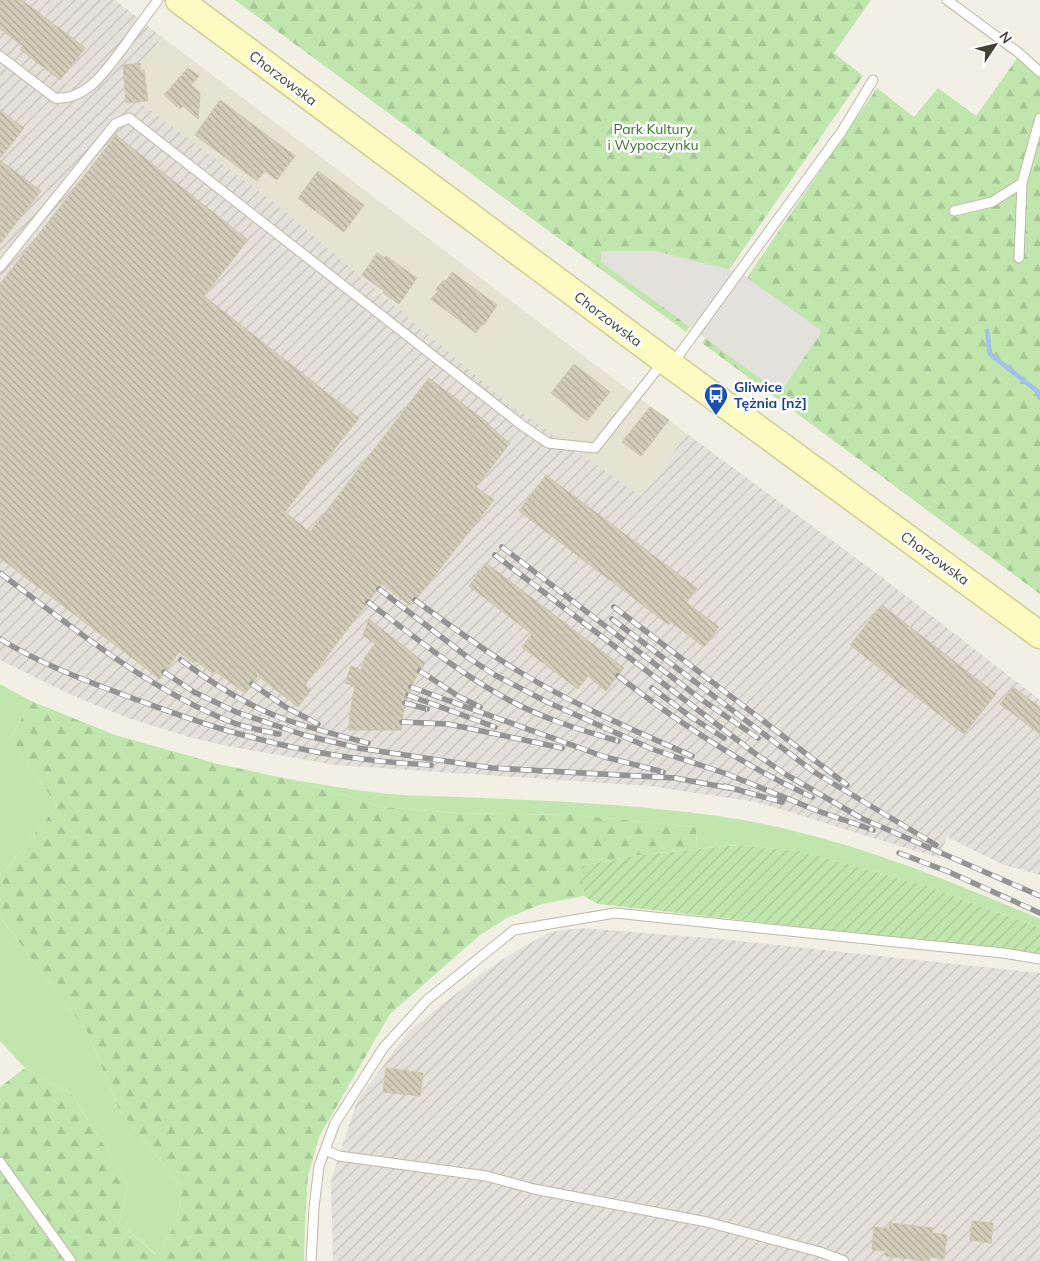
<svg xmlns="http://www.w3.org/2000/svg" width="1040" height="1261" viewBox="0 0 1040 1261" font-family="Mulish,sans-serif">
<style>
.residential{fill:#e5e3d2}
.industrial{fill:url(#industrial-furrows)}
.grass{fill:#c1e6ad}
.forest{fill:url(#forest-firs)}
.garden{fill:url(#garden-furrows)}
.parking{fill:#e2e1dc}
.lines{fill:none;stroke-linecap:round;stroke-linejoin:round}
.stream{stroke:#a0c0ee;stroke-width:4.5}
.building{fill:url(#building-back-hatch);stroke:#cdc7ad}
.service-casing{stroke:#bdb9a7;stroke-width:11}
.secondary-casing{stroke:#d1cc94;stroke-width:29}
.service{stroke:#fff;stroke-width:9}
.secondary{stroke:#fdfac2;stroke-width:26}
.rail-casing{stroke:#949494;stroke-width:5.5}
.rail{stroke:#fff;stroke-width:4;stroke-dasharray:11;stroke-linecap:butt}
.labels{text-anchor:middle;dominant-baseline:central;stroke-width:5;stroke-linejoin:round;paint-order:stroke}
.street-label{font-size:14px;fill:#434034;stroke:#fff}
.park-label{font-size:14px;fill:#377329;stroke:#fff}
.transit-label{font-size:14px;font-weight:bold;fill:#164399;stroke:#fff;text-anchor:start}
</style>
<defs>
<pattern id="industrial-furrows" width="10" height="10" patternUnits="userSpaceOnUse" patternTransform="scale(1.25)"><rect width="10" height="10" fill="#e3e1d9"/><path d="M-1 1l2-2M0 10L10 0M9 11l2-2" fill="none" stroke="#c4c2bb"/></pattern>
<pattern id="forest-firs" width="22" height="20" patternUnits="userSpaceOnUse" patternTransform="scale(1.25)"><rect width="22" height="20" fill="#c1e6ad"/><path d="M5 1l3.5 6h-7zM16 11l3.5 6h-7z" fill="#a7c695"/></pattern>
<pattern id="garden-furrows" width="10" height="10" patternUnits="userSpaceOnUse" patternTransform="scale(1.25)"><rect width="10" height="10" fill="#c1e6ad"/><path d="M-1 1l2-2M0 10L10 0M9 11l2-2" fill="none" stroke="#a7c695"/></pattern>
<pattern id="building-back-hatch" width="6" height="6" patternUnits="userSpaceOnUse" patternTransform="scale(1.25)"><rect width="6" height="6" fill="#d3ceba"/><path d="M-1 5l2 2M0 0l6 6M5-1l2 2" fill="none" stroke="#ada998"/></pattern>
</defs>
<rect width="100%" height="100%" fill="#f2f0e4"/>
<path class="residential" d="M162,37L687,434L641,496L509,404L280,207L123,90Z"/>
<path class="industrial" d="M0,0H115L162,37L123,90L280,207L509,404L641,496L687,434L879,575L1040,700V875L1004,865L947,837L939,858L756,802L649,786L336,765L227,746L189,737L128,718L69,694L0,660Z
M582,928L720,939L1040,973V1261H333L331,1181L357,1101L409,1031L481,974L511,954L550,932Z"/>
<path class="grass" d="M0,684L31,701L11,738L57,806L0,877Z
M293,780C322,784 351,790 380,793C415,797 450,796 484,798C560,801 636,805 711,815C828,831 932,873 1040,919V928L926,886L800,851L737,845L697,849L696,827L574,815L455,813L382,807Z
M0,917L88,1033L119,1109L181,1186L178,1219L164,1244L156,1254L119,1223L128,1183L72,1095L25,1068L0,1041Z"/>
<path class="forest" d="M235,0H871L834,53L863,76L686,332Z
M1018,57L1040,74V594L702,343L877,88L914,117L938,88L976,116Z
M31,701L115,735L218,764L293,780L382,807L455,813L574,815L696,827L697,849L633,856L581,866L584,896L542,904L507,918L480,935L390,1014L319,1137L308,1176L305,1223L304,1261H0V1087L25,1068L72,1095L128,1183L119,1223L155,1254L164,1244L178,1219L181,1186L119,1109L88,1033L0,917V877L57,806L11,738Z"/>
<path class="garden" d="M737,845L800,851L926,886L1040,928V954L598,904L584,896L581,866L633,856Z"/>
<path class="parking" d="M601,251H656L739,272L822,331L780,393L601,262Z"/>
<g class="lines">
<path class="stream" d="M987,331L990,354L1037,391L1040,398"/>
</g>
<path class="building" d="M0,0H22L85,48L60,80L20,49L23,46L0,29Z
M140,63V71L144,70L148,101L126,103L123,65Z
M188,68L199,76L191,85L200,93L198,119L183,106L180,109L164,95Z
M220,100L295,156L277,180L265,171L257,181L195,135Z
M0,110L24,128L0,158Z
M116,135L248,240L204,296L359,418L285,512L310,532L429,378L488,423L487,424L510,443L476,487L494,500L411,606L382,584L305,685L311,690L298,707L258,676L245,693L215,671L213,674L196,661L194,663L179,652L160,679L0,558V284Z
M0,160L41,191L0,244Z
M318,171L364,205L344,232L298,198Z
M377,253L385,258L386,256L417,278L399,304L383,293L384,291L362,275Z
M452,272L497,305L484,325L482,324L476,333L431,299L438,291L436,289L444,280L446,281Z
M574,364L610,392L587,421L551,393Z
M650,407L669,420L641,456L622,442Z
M546,475L697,588L686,602L719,627L704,647L671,622L669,625L519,511Z
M486,563L624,668L606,691L588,676L578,689L522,647L532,634L469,586Z
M882,605L996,694L964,734L850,645Z
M369,619L425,663L414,681L408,695L404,709L401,730H349L350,712L355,686L345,683L351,666L361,670L365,657L375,644L363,635Z
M1013,687L1040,707V734L1000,704Z
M386,1068L423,1073L420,1096L383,1092Z
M972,1221L993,1223L991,1243L970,1240Z
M889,1223L933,1228L932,1233L947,1235L944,1259L930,1257L929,1261H927L885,1256L886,1251L872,1250L874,1227L889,1229Z"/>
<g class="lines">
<g class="service-casing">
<path id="service" d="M947,0L1019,53L1040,72
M0,56L55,98C88,101 108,67 126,44C136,29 147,15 158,0
M954,211L992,202L1022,183
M1019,258L1022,183L1040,118
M0,267L115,124L129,118L523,426L548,443L595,448L663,362
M673,363L842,131L873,80
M325,1150L339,1156L486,1176L534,1189L707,1222L820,1252L844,1261
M0,1162L71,1261
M311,1261L314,1208L319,1166L335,1123L384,1047L427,1000L514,930L615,913L1003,953L1040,959"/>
</g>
<g class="secondary-casing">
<path id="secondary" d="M179,0L664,360L1040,635"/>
</g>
<use href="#service" class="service"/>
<use href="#secondary" class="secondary"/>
<g class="rail-casing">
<path id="rail" d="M502,547L702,700L758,738
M495,555L753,752L785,774L861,818L1040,896
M0,573C70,626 152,692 234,723C249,728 264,731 279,734
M379,589L470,659L495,675L547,702L652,749L727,774L818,811L873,830
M415,600C449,625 483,650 518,671C574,705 633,730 692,756
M368,602C413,636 458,672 507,699C542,718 580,730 618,741
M614,607L847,785
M612,619L814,772L936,845
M0,639C41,664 86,681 132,698C171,712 210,727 251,737C309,753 370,762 431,765
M181,660C213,684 248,707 287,720C313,729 341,736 368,743
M420,671L458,696L480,707
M164,672L194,692L236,712L304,735L358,748L492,768L675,778L729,788
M618,676C679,723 742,765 812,797
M252,684L287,708L318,724
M411,687L605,757L663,772
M652,688L691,717L724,738
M408,695L495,727
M405,703L427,709
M402,722L448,724L562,748
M724,786L782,802
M899,853L949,872L1040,913"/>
</g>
<use href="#rail" class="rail"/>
</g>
<defs>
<g id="bus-pin" transform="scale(1.25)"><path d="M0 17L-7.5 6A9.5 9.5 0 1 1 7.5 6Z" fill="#1a4fb4" stroke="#fff"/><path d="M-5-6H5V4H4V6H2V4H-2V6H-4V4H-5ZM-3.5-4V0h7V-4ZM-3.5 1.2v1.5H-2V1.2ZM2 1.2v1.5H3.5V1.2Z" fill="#fff"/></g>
</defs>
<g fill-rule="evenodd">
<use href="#bus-pin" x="716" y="395"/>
</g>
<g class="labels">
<g class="street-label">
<text transform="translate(283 78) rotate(37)">Chorzowska</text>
<text transform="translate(608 319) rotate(37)">Chorzowska</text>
<text transform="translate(935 558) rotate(36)">Chorzowska</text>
</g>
<g class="park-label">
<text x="653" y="129">Park Kultury<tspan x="653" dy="16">i Wypoczynku</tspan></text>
</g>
<g class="transit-label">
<text x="734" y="387">Gliwice<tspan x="734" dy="16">Tężnia [nż]</tspan></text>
</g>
</g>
<g transform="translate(995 45) rotate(55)" stroke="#ffffff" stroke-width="4" paint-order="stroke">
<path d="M0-4L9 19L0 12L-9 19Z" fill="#434034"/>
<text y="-8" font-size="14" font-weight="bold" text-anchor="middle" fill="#434034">N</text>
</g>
</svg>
